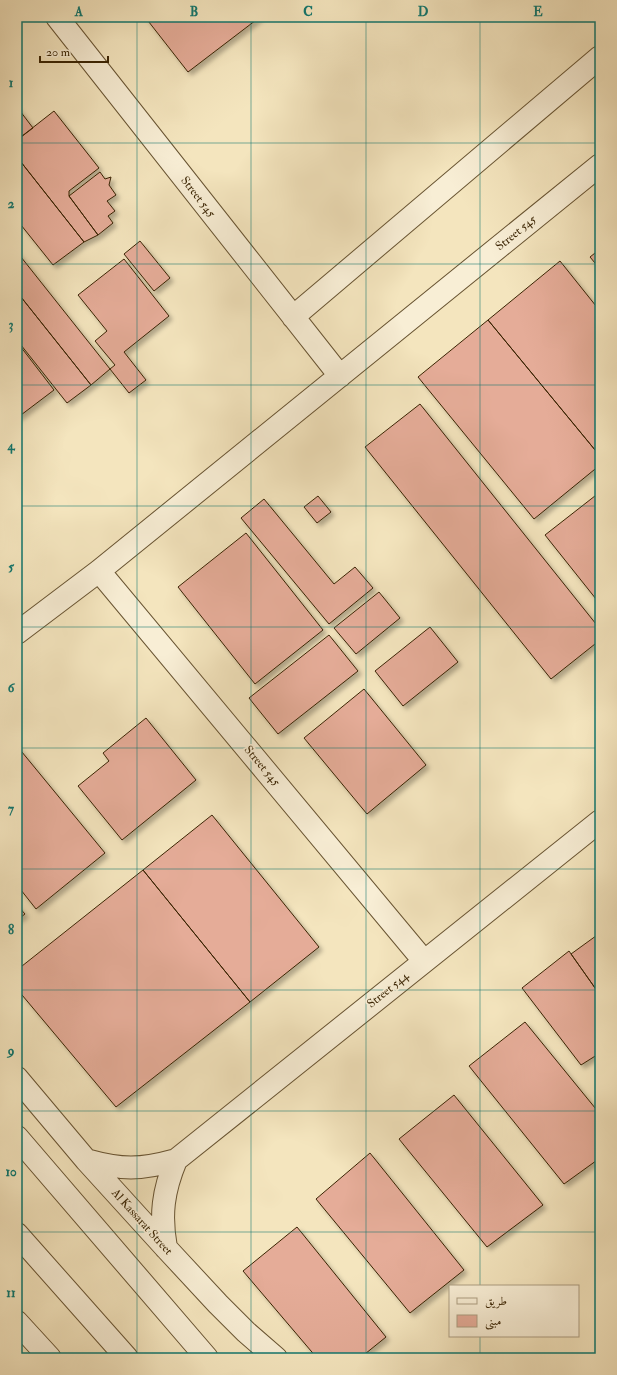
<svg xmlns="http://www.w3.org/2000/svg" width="617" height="1375" viewBox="0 0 617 1375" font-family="'IM FELL Double Pica',Amiri,serif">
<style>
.building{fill:#e5ac98;stroke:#3a2403;filter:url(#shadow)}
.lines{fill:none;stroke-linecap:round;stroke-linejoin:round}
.minor-casing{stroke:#685432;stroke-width:24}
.minor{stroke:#f8eed5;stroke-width:22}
.grid{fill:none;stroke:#0f766e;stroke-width:1;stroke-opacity:0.55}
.labels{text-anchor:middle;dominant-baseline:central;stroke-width:3.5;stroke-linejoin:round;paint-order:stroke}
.street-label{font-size:12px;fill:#3a2403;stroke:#f8eed5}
.neatline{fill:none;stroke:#0f766e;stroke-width:1.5}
.grid-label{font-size:13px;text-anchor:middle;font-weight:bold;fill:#0f766e}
</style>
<defs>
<filter id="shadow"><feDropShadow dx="3.5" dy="3.5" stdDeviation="2" flood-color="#0004"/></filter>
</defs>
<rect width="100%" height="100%" fill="#f4e5be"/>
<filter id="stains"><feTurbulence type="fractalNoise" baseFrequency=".005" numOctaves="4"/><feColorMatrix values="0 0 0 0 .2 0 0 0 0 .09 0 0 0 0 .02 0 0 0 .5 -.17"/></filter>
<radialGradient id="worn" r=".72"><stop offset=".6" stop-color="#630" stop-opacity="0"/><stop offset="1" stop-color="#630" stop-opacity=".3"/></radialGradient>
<path class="building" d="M145,17H260L188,72Z
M17,107L33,128L17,140Z
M54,111L99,168L69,191V196L98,235L84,242L17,157V140Z
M17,157L84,242L53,265L17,220Z
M100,172L105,179L111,177L109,185L116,195L107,201L115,211L108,216L113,223L98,235L69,196Z
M140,241L170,278L154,291L124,254Z
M600,249V269L590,257Z
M17,252L110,369L91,385L17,292Z
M124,259L169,316L124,352L146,380L129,393L110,369L115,365L95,341L107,331L78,295Z
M560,261L600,311V456L488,320Z
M17,292L91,385L67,403L17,340Z
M488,320L600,456V465L534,519L418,377Z
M17,342L54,390L17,418Z
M420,404L600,629V640L551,679L365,447Z
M600,492V604L545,535Z
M318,496L331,512L317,523L304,507Z
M264,499L334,584L355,567L373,588L329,624L241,518Z
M246,533L323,630L255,684L178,587Z
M379,592L400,618L356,654L334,628Z
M430,627L458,662L403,706L375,671Z
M329,635L358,671L278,734L249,698Z
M364,689L426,765L367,814L304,738Z
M146,718L196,780L122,840L78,786L109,761L103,753Z
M17,746L105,853L36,909L17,885Z
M212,815L319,947L250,1002L143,870Z
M143,870L250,1002L116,1107L17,989V970Z
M17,905L25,914L17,920Z
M600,933V995L571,954Z
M569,951L600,995V1053L581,1065L522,988Z
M525,1022L600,1114V1158L564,1184L469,1066Z
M454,1095L543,1205L487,1247L399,1139Z
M370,1153L464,1270L410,1313L316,1199Z
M297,1227L386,1337L360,1358H317L243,1271Z"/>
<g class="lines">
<g class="minor-casing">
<path id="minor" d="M57,17L340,376
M293,317L600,57
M99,571L424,961
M17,633L99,571L600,165
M17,1078L86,1160L166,1248L218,1304L246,1332L276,1358
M17,1137L207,1358
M86,1160C122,1170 140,1170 176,1160L600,821
M17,1234L127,1358
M166,1248C160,1215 163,1191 176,1160
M17,1322L50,1358"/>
</g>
<use href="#minor" class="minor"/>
</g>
<path class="grid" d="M137,17V1358M251,17V1358M366,17V1358M480,17V1286M17,143H600M17,264H600M17,385H600M17,506H600M17,627H600M17,748H600M17,869H600M17,990H600M17,1111H600M17,1232H600M480,1336V1358"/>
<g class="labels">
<g class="street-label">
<text transform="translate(198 197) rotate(52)">Street 545</text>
<text transform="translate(516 233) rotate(-39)">Street 545</text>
<text transform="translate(262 766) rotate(50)">Street 545</text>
<text transform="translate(388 990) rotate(-39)">Street 544</text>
<text transform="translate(142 1222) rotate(48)">Al Kassarat Street</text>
</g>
</g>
<rect width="617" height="1375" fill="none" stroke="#f4e5be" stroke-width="44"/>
<rect x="449" y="1285" width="130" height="52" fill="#f8eed5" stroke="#ac9d81"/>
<rect x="457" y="1298" width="20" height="6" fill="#f8eed5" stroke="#ac9d81"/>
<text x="485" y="1305" font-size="12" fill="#3a2403">طريق</text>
<rect x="457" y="1315" width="20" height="12" fill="#e5ac98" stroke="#ac9d81"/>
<text x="485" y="1325" font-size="12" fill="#3a2403">مبنى</text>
<path d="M40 56v6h68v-6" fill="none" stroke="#3a2403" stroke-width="2"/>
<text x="46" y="56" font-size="12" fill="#3a2403" stroke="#f8eed5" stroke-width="3" paint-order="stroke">20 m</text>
<rect x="22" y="22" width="573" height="1331" class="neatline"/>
<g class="grid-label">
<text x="79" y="16">A</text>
<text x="194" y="16">B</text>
<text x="308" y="16">C</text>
<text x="423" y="16">D</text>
<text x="538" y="16">E</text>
<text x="11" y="87">1</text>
<text x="11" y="208">2</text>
<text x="11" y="329">3</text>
<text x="11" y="450">4</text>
<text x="11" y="571">5</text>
<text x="11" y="692">6</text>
<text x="11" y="813">7</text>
<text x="11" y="934">8</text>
<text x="11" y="1055">9</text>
<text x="11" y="1176">10</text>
<text x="11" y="1297">11</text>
</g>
<rect width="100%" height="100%" filter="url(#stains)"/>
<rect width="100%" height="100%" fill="url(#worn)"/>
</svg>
